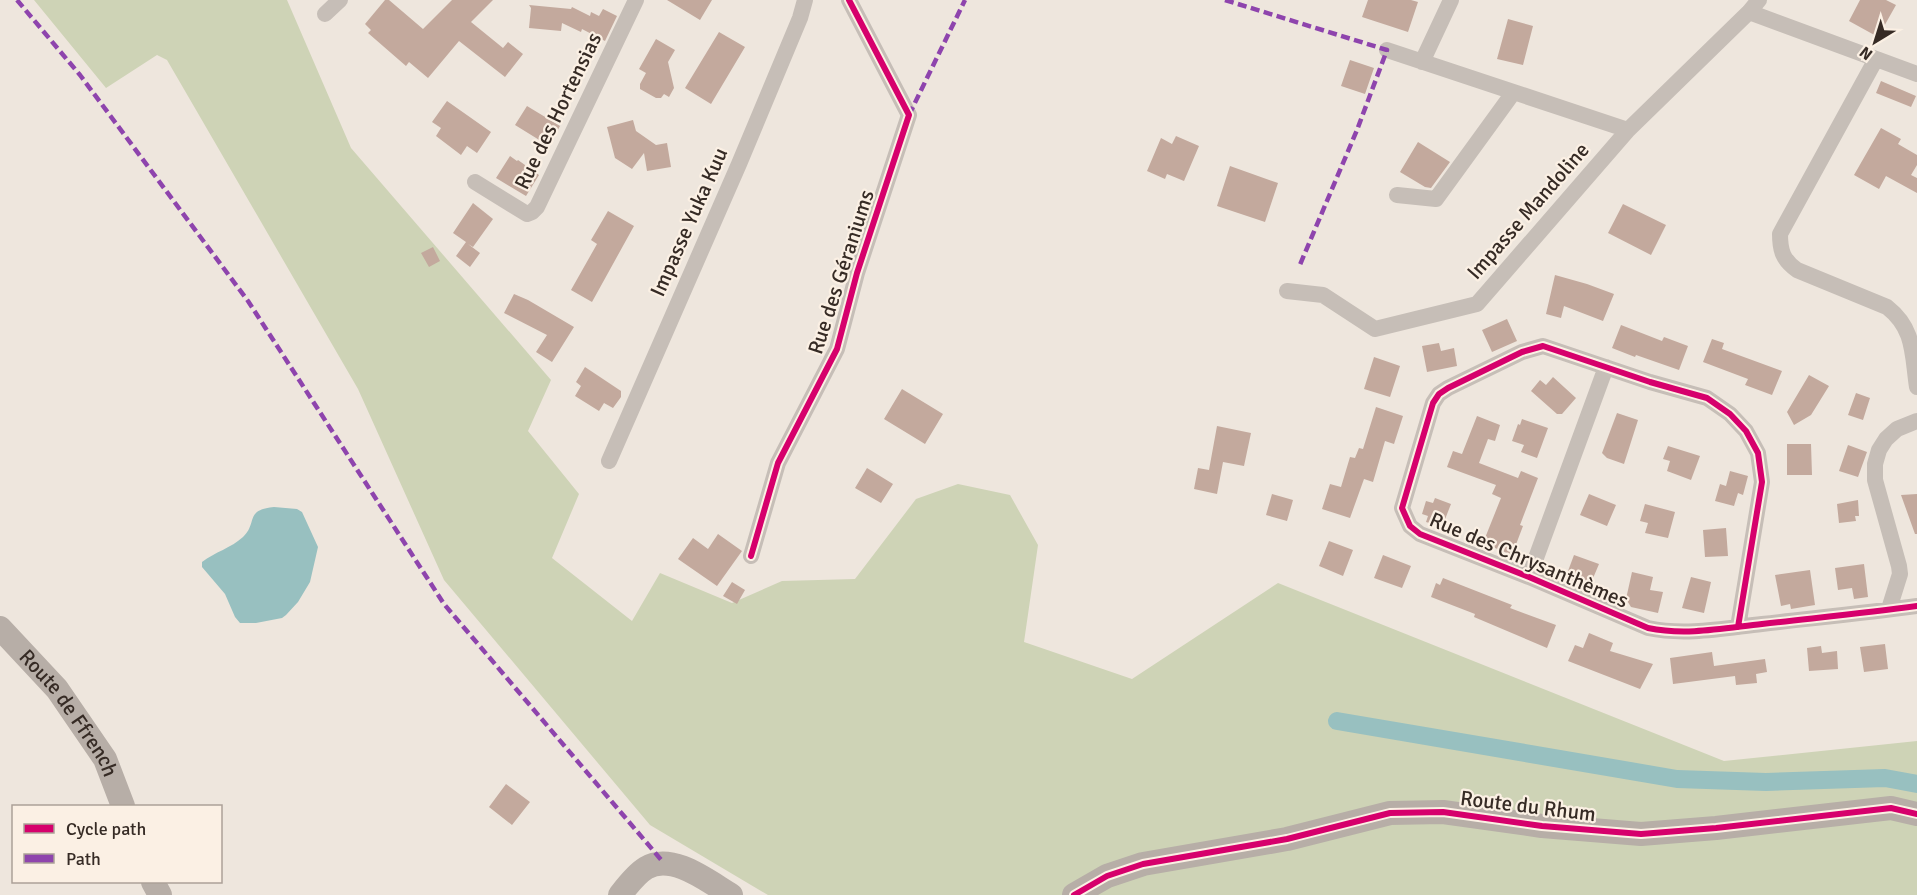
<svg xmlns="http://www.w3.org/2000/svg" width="1917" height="895" viewBox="0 0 1917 895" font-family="Signika,sans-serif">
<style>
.green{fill:#ced3b6}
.water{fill:#98c0c0}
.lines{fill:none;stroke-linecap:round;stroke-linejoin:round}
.canal{stroke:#98c0c0;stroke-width:18}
.building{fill:#c3a99d}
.street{stroke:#c6beb7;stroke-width:16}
.secondary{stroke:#b7aea7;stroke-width:24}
.quiet{stroke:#8e44ad;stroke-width:4.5;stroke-dasharray:9 4.5;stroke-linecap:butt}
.cycleway-casing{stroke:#fbf0e4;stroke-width:10}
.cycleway{stroke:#d6006c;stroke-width:6}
.labels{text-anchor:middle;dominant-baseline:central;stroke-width:4.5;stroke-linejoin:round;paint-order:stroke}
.street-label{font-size:21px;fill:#362b25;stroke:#fbf0e4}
</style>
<rect width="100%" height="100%" fill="#eee6dd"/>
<path class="green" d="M34,0H287L351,148L551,380L528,431L579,494L552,558L632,621L660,573L732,603L782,581L855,579L916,499L958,484L1010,495L1038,545L1024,642L1132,679L1278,583L1724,761L1917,741V895H768L650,825L444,580L358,389L167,60L157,55L106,88Z"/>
<path class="water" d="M274,507L297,509L302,512L318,547L310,582L298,602L286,615L282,618L256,623H240L235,617L225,594L202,567V562C215,552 231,548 243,537C258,523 244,510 274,507Z"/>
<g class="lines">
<path class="canal" d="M1337,721L1677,779L1766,782L1885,778L1917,784"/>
</g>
<path class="building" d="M385,0H389L423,29L452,0H493L471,22L503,48L508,42L523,54L505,77L459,41L428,78L409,62L406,66L368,33L371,30L365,24Z
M667,0H712L700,20Z
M1368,0H1411L1418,2L1408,32L1362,17Z
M1860,0H1886L1896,5L1878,37L1849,21Z
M529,5L571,9L572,7L590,16L591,12L599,16L603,9L617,16L605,41L582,29L581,32L562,23L561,31L529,28L531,8Z
M1508,19L1533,26L1523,65L1497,59Z
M719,32L745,47L711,104L685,88Z
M656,39L675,50L668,62L674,88L669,97L664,94L661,98H656L640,89V84L646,73L639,69Z
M1350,60L1374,68L1365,94L1341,86Z
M1881,81L1916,96L1911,107L1876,93Z
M447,101L491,132L477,153L467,146L461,155L436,136L441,128L432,122Z
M527,106L560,126L549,146L515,125Z
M633,120L636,131L656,145L667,143L671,167L647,171L644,153L632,169L615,158L607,127Z
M1881,128L1901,139L1898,144L1917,155V165L1911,175L1917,178V193L1886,176L1879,189L1854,175Z
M1176,136L1199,146L1184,181L1167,174L1165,179L1147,171L1161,138L1172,144Z
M1418,142L1450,162L1431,188L1425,187L1400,172Z
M510,156L517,161L518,160L539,175L526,196L496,178Z
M1230,166L1278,183L1265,222L1217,206Z
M473,203L493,219L473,247L468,244L480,253L470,267L456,256L466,242L453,233Z
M1623,204L1666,225L1651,255L1608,233Z
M608,211L634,226L592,302L571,290L597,244L591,240Z
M433,247L440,261L429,267L421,253Z
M1555,275L1587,284L1614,294L1603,321L1564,306L1561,318L1546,314Z
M514,294L528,300L574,327L552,362L536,352L547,335L504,313Z
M1507,319L1517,341L1492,352L1482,330Z
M1621,325L1662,341L1664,337L1688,346L1679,370L1636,355L1635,357L1612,348Z
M1712,339L1724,343L1722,349L1782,371L1772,395L1745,385L1748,379L1703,362Z
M1439,343L1441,351L1454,348L1457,366L1427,372L1422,346Z
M1374,357L1400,366L1390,397L1364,389Z
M585,367L621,391V397L613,408L604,403L599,411L575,396L581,386L576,382Z
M1809,375L1829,386L1811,415L1794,425L1787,412Z
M1553,377L1576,398L1562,414H1557L1531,391L1540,380L1546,385Z
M902,389L943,414L925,444L884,419Z
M1856,393L1870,398L1863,420L1848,415Z
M1376,407L1403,416L1394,444L1385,441L1373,482L1364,479L1350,518L1322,509L1330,484L1341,487L1350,457L1355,458L1359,448L1363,449Z
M1617,413L1638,420L1624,464L1607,458L1602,453Z
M1477,416L1500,425L1495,441L1488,439L1479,463L1518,478L1521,471L1538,478L1520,525L1523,526L1512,555L1483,543L1501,498L1492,494L1496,485L1447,467L1453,451L1462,454Z
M1522,419L1548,428L1537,458L1521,452L1524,445L1512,441L1518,424L1520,425Z
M1217,426L1251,433L1244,466L1223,462L1217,494L1194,489L1198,468L1209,470Z
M1787,444H1811L1812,475H1787Z
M1848,445L1867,452L1858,477L1839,471Z
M1668,446L1700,456L1691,480L1667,471L1670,461L1663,459Z
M867,468L893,484L881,503L855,488Z
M1730,471L1748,476L1743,495L1738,493L1734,506L1715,501L1720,484L1726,486Z
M1272,494L1293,500L1287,521L1266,515Z
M1589,494L1616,505L1607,526L1580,515Z
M1917,494V534H1915L1901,495Z
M1435,498L1451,504L1442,527L1426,522L1428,516L1422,514L1426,501L1433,503Z
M1858,500L1859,516H1855L1856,521L1839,523L1837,504Z
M1645,504L1675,512L1668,538L1645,533L1648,523L1640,521Z
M1726,528L1728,556L1705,557L1703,530Z
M718,534L742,551L717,586L678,559L693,538L708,549Z
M1329,541L1353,550L1343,576L1319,566Z
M1383,555L1411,566L1402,588L1374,578Z
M1574,555L1599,564L1591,583L1579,578L1577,583L1565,579Z
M1864,564L1868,597L1854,599L1852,588L1838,590L1835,568Z
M1810,570L1815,605L1791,609L1790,604L1781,606L1775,575Z
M1632,572L1653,577L1650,590L1663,592L1658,613L1631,607L1626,599Z
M1691,577L1711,582L1704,613L1682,608Z
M1443,578L1512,605L1510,608L1556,625L1547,648L1474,617L1475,614L1431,597L1436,583L1440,585Z
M732,582L745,590L737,604L723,596Z
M1589,633L1613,643L1610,651L1653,664L1640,689L1568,661L1575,645L1583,648Z
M1885,644L1888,669L1864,672L1860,647Z
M1821,646L1822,653L1837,651L1838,669L1809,671L1807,648Z
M1712,652L1714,666L1765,659L1767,672L1756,674L1757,683L1736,685L1735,676L1673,684L1670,658Z
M506,784L530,802L512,825L489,807Z"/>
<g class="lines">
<path class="street" d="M1749,12L1917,74
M325,14L340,0
M1387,50L1628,130
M1876,59L1780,234C1780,251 1783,260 1797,270L1887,307C1915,329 1912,354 1917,387
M1422,62L1451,0
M475,182L527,214L532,212L537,207L636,0
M1397,195L1436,199L1513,93
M1287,291L1323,295L1375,329L1477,304L1628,130L1749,12L1759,0
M609,461L739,164L800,18L805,0
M751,556L778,463L837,349L857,273L909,115L849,0
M1529,577L1606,367
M1889,609L1900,574L1899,566L1875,480V464L1879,450L1886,439L1897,429L1917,421
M1738,627L1762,482L1758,453L1746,431L1730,414L1707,398L1650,382L1543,346L1522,352L1448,388L1439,394L1433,403L1402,508L1410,526L1420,534L1529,577L1648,628C1686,636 1725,628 1762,624C1814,618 1866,613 1917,606"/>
<g class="secondary">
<path id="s1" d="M0,628L57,689L105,759L123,806"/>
<path d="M153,882L160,895"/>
<path d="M620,895C627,886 636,874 646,868C672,852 709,882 731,895"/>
<path d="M1074,895L1107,876L1143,864L1287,839L1390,813L1443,812L1542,826L1641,834L1716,828L1891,808L1917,814"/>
</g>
<path class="quiet" d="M17,0L80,75L248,301L444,604L663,862
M1225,0L1387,50L1357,130L1299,267
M909,115L965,0"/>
<g class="cycleway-casing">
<path id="cycleway" d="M751,556L778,463L837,349L857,273L909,115L849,0
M1738,627L1762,482L1758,453L1746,431L1730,414L1707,398L1650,382L1543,346L1522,352L1448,388L1439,394L1433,403L1402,508L1410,526L1420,534L1529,577L1648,628C1686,636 1725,628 1762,624C1814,618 1866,613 1917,606
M1074,895L1107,876L1143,864L1287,839L1390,813L1443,812L1542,826L1641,834L1716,828L1891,808L1917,814"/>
</g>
<use href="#cycleway" class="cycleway"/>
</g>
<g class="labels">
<g class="street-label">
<text transform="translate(558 111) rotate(-64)">Rue des Hortensias</text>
<text transform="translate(1528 211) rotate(-49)">Impasse Mandoline</text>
<text transform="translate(689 222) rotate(-66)">Impasse Yuka Kuu</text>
<text transform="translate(841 272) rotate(-72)">Rue des Géraniums</text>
<text transform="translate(1529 560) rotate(23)">Rue des Chrysanthèmes</text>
<text stroke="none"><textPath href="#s1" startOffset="110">Route de Ffrench</textPath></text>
<text transform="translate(1528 806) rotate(7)">Route du Rhum</text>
</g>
</g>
<rect x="12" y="805" width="210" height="78" fill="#fbf0e4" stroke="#aca198" stroke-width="1.5"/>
<rect x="24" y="824" width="30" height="9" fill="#d6006c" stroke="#aca198" stroke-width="1.5"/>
<text x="66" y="835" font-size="18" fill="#362b25">Cycle path</text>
<rect x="24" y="854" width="30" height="9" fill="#8e44ad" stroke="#aca198" stroke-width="1.5"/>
<text x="66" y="865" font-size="18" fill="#362b25">Path</text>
<g transform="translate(1875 42) rotate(218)" stroke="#fbf0e4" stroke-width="4.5" paint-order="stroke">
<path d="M0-4.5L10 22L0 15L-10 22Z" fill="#362b25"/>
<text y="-9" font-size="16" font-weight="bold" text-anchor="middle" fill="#362b25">N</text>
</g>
</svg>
